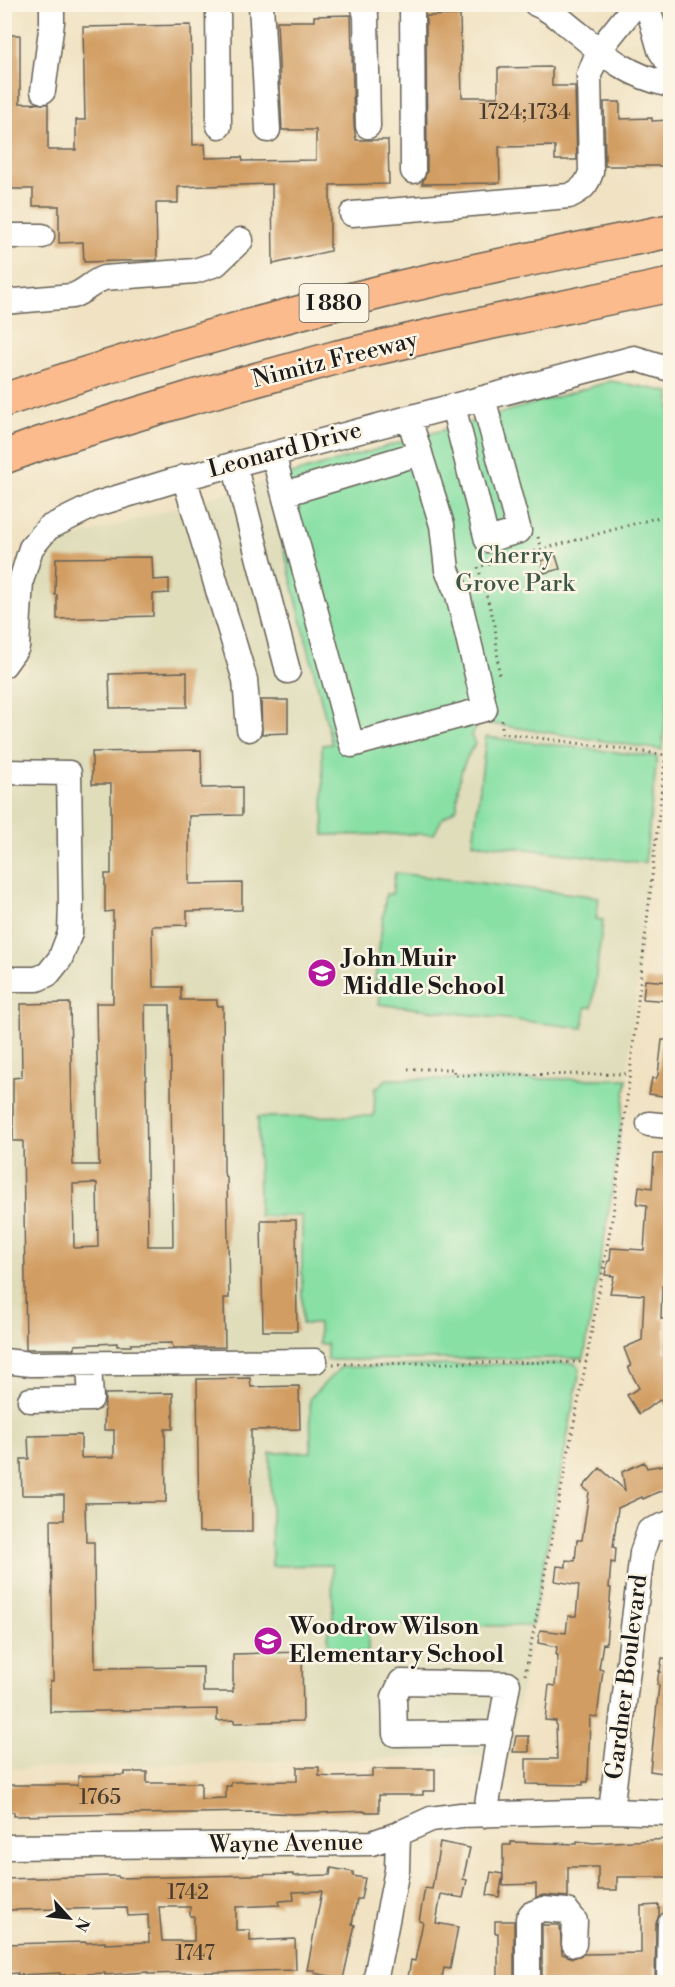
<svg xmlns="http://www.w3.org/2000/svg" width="675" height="1987" viewBox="0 0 675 1987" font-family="'Libre Bodoni',serif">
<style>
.built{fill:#e0ddbb}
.green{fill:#88e0a5;stroke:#527e60;stroke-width:1.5}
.building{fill:#d19d62;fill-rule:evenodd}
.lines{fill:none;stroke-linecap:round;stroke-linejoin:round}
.minor-casing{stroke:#666156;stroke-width:27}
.highway-casing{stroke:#666156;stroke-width:36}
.path{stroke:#666156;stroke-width:3;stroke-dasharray:1.5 4.5;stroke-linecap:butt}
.minor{stroke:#fff;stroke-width:24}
.highway{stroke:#fbbb8c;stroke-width:33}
.labels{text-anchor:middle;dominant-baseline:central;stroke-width:5;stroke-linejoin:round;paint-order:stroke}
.number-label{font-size:21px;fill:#493c2e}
.shield{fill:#fcf5e5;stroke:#5f5d58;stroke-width:1.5}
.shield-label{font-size:22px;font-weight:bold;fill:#1c1c1c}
.street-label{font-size:24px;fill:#1c1c1c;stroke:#fcf5e5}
.park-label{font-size:24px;fill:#3c5745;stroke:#fcf5e5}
.poi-label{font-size:24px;font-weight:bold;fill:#1c1c1c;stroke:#fcf5e5;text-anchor:start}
</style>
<rect width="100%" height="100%" fill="#fcf5e5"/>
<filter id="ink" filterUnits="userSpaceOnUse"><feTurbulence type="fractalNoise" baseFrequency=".0167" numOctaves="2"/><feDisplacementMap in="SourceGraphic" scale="12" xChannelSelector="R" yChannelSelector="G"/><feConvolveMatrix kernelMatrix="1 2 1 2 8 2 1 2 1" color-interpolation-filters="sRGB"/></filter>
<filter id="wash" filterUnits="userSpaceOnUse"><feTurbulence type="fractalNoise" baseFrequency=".008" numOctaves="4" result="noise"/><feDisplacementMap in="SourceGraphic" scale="24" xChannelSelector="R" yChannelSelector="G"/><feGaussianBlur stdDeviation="1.35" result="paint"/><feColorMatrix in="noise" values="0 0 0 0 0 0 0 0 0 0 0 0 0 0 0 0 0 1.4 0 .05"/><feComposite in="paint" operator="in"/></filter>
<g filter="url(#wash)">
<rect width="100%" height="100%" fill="#f0e2c2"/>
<path class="built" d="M267,481L332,744L455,718L662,750L627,1079L611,1198L581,1378L509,1755L5,1769L4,680L28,672L31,589L60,542Z"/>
<path class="green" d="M611,381L670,392V677L662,750L479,722L471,735L475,744C461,764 457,783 457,808L442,819L434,834L324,835L322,745L332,744L267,481Z
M486,737L657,757L645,863L473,843Z
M395,873L599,897L596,919L603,920L592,1007H586L583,1028L379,1004L382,982L375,981L386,894H392Z
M387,1079H627L611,1198L584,1358L327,1360V1344H319V1324H302V1216H259L258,1117L374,1116L375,1089Z
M574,1363L580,1369L532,1626L368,1625V1653H329L328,1629L333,1628L332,1565L272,1566L270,1453L311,1452L310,1398L341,1367Z"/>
<g id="blocks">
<path class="building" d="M351,15L354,126L356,140H388L389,184L330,185V251L273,264L272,184L178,187V203H156L157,260L84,262L83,242L59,243V206H33V189H4V35H20V103L48,104V150H76V120H85L83,27L191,25L193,145L205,144L206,158L242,157L243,161L316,160V130H282L277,21H314V16Z
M460,15L462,97H498V68L552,67V86H575L577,160H555V146L499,147L500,183L422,184L427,171L426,16Z
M604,102H620V119L652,118V121L670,120V166H605Z
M556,556L560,569L544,573L541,561Z
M152,557L153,580L169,579V593L153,594V616L57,619V595H55L56,558Z
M187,672V707L110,708L109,674Z
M261,700H288V733L262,734Z
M201,750L202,788L242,787V815L189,816V884L242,883V910L187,911V925L152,926L153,987H181V1000H217V1006H223L224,1172L225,1177H227L229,1298H224L225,1347L173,1348L172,1343L131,1344V1346H117V1343L75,1345V1349H26L23,1141H13V1078L22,1077L21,1004L70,1003L73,1165H99L96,1003H113V911L105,912V874H111V784H92V752ZM145,1005H170L173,1246H148ZM97,1183L98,1247L74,1248L73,1184Z
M645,980L670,982V1001L643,999Z
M662,1040H670V1097L649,1094L652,1078L656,1079L658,1075Z
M654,1154H670V1207L668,1228H670V1249H667L666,1287L662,1286L661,1319H665L664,1353L670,1350V1407L660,1400L639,1414L627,1395L639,1388L628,1367L631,1366L624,1348L642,1340L644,1295L610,1293L614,1276L605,1275L608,1261H610L611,1248L644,1250L647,1205L637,1204L639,1186L652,1188Z
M261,1220H296L297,1331H263Z
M250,1378L251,1387L299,1386L300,1429L251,1430L252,1532H199L197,1379Z
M173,1393V1429H165L166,1502L85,1503L86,1542H94L95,1668L203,1667V1692H233V1654L302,1652L303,1721L234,1723V1720L217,1721V1709L50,1712V1681H53L51,1520H64V1495H22L21,1459H29L28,1436L81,1435V1458L114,1457V1430H104L105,1394Z
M644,1462L647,1468L670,1464V1490L658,1492L643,1499L642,1497L618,1508L613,1547L616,1548L615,1563L611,1562L609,1588H611L606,1644L603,1643L599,1669L603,1670L597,1717L590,1716L588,1782H583V1785L526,1784V1759H557L556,1721L545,1720L549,1685L555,1686L558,1655H556L557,1647L538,1643L540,1630L566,1633L568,1616H576L579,1585L555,1581L557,1566L566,1567V1560L575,1561L577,1540H582L589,1492L583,1487L600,1468L625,1490L622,1472Z
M662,1658L670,1659V1774L650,1771L659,1685H657L659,1671L660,1672Z
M516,1736H529V1752H513Z
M297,1767H319V1776L334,1777L372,1776V1769H435V1791H423V1795H379V1812H364V1811L292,1814L257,1812L14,1816V1812H4V1785H78V1776L125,1775V1772H147V1783H201V1799L226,1798V1786H231V1782L297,1781Z
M670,1839V1877H617V1890H598V1867H568V1897L544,1895L536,1897V1884L503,1885V1874L499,1897L487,1895L491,1872L503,1874V1845H511V1842L577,1844V1841L594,1843Z
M440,1842L470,1848L463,1879L467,1880L463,1898L441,1894L436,1923L458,1927L450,1969L444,1968L441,1982L424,1979L423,1983H407L411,1960L415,1961L423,1922L419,1921L425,1888L432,1889Z
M331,1868L353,1872V1876L365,1878L361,1899H357L352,1924L355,1925L343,1979L314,1973L315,1970H307L322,1891L293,1892L294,1900L279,1901L280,1905L236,1907V1930H250V1941L295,1939L296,1970L148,1974V1972L105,1975V1973L60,1975V1973L17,1975L18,1973L4,1974V1944L86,1942V1943L105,1942V1944L149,1942V1940L148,1915L128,1916L127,1908L4,1910V1879L110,1876H118L119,1878L293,1874V1876L330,1875ZM159,1907H190V1916H194V1941H162Z
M659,1905V1915L656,1924L655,1983H542V1925H560L562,1954L573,1958L584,1954L641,1953V1906Z
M495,1921H514V1983H498V1933H495Z"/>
</g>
</g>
<g filter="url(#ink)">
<use href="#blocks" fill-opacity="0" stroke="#666156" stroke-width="1.5"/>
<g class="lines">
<g class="minor-casing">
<path id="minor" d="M218,4L219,126
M261,4L268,130
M363,4L366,16L368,126
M412,4L413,171
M536,4C552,10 565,23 578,33C609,59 630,76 670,85
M647,4L660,50L670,65
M43,91L52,22V4
M352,214L569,196C582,190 587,185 591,172L589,75L599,50L636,4
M4,236H42
M4,302L72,296C85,292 92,282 104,278L195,271L216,264L241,240
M453,406L487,540L519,531L483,398
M273,454L352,745L485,709L458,595L447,570L442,525L409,418
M234,464L288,671
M184,477L245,680L249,729
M284,494L420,453
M4,665L17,647L21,581L31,548L48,528L97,504L172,481L634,358L670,369
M4,772L69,773L71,903L70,933L60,959L48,974L37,979H4
M649,1124L670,1126
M4,1361L31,1364L315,1361
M30,1400L91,1399L89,1364
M611,1811L642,1553L649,1531L670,1523
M485,1815C493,1771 500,1727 508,1684L401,1682L394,1697L395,1734L500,1733
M4,1847L372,1843L398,1834L431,1819L461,1815L611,1811L670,1813
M375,1982L397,1870L398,1834
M528,1982V1919L531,1914L543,1909L567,1911L575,1921L574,1944
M669,1982L670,1924"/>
</g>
<g class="highway-casing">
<path id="highway" d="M4,400C130,358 257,322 385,291C480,268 575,250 670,231
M4,457L42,443L190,398L338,357L464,328L670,285"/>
</g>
<path class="path" d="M538,537L542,549
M499,674L495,625L478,567L670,514
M502,720V733L666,755
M408,1069H454V1075L630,1074
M333,1364L586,1362
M525,1675L586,1362L613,1214L624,1126L670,716"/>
<use href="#minor" class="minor"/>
<use href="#highway" class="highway"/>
</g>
</g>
<defs>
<g id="school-disc" transform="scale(1.5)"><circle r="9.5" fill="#b5179e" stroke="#fcf5e5"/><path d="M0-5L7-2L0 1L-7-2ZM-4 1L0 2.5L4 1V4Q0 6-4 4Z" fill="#fff"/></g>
</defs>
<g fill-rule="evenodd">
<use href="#school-disc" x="322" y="973"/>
<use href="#school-disc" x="268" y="1641"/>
</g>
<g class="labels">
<g class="number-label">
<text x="525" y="113">1724;1734</text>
<text x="100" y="1798">1765</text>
<text x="188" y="1893">1742</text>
<text x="195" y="1954">1747</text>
</g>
<rect class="shield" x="299.5" y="284" width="69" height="38" rx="4.5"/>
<g class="shield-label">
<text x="334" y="303">I 880</text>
</g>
<g class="street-label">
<text transform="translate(335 360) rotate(-14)">Nimitz Freeway</text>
<text transform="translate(285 450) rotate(-15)">Leonard Drive</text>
<text transform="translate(627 1677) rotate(-83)">Gardner Boulevard</text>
<text transform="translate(286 1844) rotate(-1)">Wayne Avenue</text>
</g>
<g class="park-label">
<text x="515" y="556">Cherry<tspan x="515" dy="28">Grove Park</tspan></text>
</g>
<g class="poi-label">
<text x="343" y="959">John Muir<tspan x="343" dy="28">Middle School</tspan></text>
<text x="289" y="1627">Woodrow Wilson<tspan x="289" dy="28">Elementary School</tspan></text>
</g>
</g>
<rect width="675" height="1987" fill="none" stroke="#fcf5e5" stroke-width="24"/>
<g transform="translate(69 1918) rotate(117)" stroke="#fcf5e5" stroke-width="4.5" paint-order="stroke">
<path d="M0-4.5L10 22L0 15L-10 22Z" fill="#1c1c1c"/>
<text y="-9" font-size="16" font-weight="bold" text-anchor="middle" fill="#1c1c1c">N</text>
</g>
</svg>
